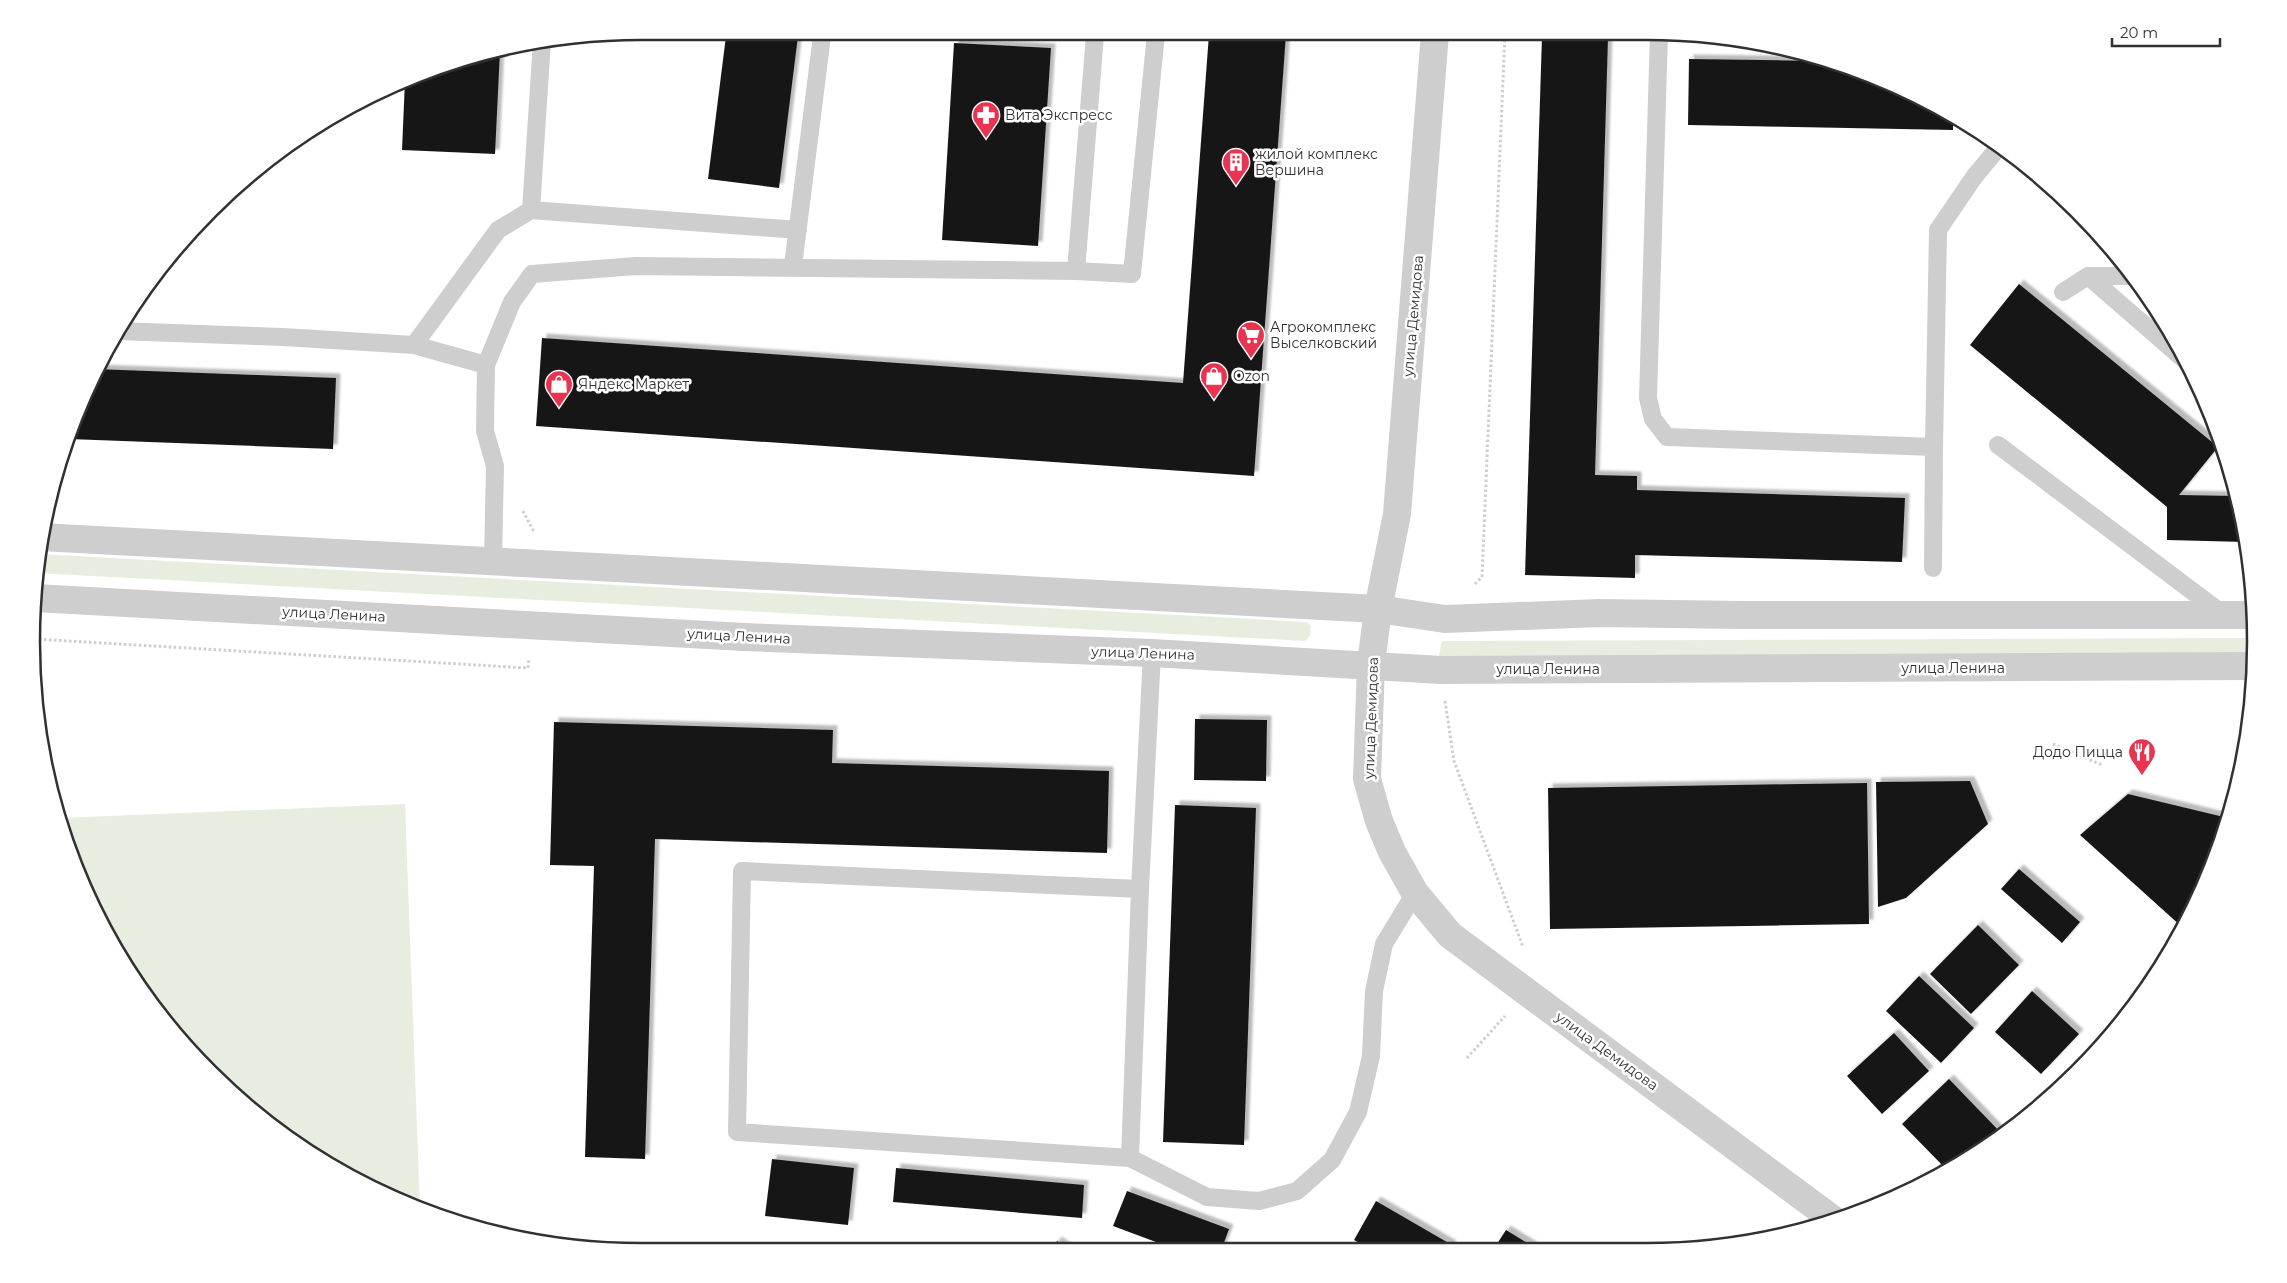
<svg xmlns="http://www.w3.org/2000/svg" width="2287" height="1283" viewBox="0 0 2287 1283" font-family="Montserrat,sans-serif">
<style>
.green{fill:#e8eedf}
.building{fill:#181818;filter:url(#shadow)}
.lines{fill:none;stroke-linecap:round;stroke-linejoin:round}
.path{stroke:#cecece;stroke-width:3;stroke-dasharray:2.5 2.5;stroke-linecap:butt}
.service{stroke:#cecece;stroke-width:18}
.tertiary{stroke:#cecece;stroke-width:28}
.labels{text-anchor:middle;dominant-baseline:central;stroke-width:5;stroke-linejoin:round;paint-order:stroke}
.poi-label{font-size:14px;fill:#313131;stroke:#fff;text-anchor:start}
.street-label{font-size:14px;fill:#313131;stroke:#fff}
.rim{fill:none;stroke:#313131;stroke-width:2.5}
</style>
<defs>
<filter id="shadow"><feDropShadow dx="4.5" dy="-4.5" stdDeviation="1" flood-color="#0004"/></filter>
</defs>
<rect width="100%" height="100%" fill="#fff"/>
<path class="green" d="M38,554L1307,622L1311,626L1310,636L1305,641L36,573Z
M2253,638V655L1442,658L1439,655L1442,641Z
M405,804L420,1208L336,1170L239,1100L183,1044L113,947L78,875L60,818Z"/>
<path class="building" d="M1209,34H1286L1254,476L536,426L542,338L1183,383Z
M726,36H798L779,188L708,179Z
M1542,36L1608,38L1595,475L1637,476V490L1905,498L1902,562L1635,555V578L1525,575Z
M954,43L1051,48L1038,246L942,240Z
M500,51L495,154L402,150L405,80L446,64Z
M1689,59L1826,61L1951,113L1953,115V130L1688,125Z
M2019,284L2218,447L2179,495L2237,496L2245,542L2167,540V507L1970,345Z
M95,369L336,378L333,449L69,439Z
M1195,719L1267,720L1266,781L1194,780Z
M554,722L833,730L832,763L1109,771L1107,853L655,839L645,1159L585,1157L594,866L550,865Z
M1970,781L1988,824L1906,898L1878,907L1876,782Z
M1867,783L1869,924L1550,929L1548,788Z
M2128,794L2228,818L2223,838L2182,927L2080,835Z
M1175,805L1256,808L1244,1145L1163,1142Z
M2019,869L2080,922L2062,943L2001,889Z
M1978,925L2019,965L1971,1014L1930,974Z
M1919,976L1974,1028L1941,1063L1886,1011Z
M2032,991L2079,1034L2041,1074L1995,1032Z
M1894,1033L1929,1071L1882,1114L1847,1076Z
M1949,1079L2002,1134L1984,1149L1945,1168L1902,1124Z
M772,1159L854,1168L848,1225L765,1216Z
M896,1168L1084,1185L1082,1218L893,1202Z
M1127,1191L1229,1229L1222,1248H1172L1113,1226Z
M1376,1201L1452,1245L1450,1248H1368L1354,1240Z
M1506,1230L1534,1247H1495Z
M1057,1241L1069,1249H1052Z"/>
<g class="lines">
<path class="path" d="M523,511L534,532
M1475,584L1482,577L1505,33
M34,639L528,668L529,658
M1445,701L1454,761L1523,947
M2053,744L2102,765
M1467,1058L1505,1016"/>
<path class="service" d="M1659,33L1648,398L1653,419L1667,437L1934,447L1938,230L1974,177L1999,147
M531,210L542,41
M793,266L822,36
M1076,271L1095,35
M2088,276L2187,362
M2063,292L2088,276H2133
M118,331L283,337L414,345L486,365L512,302L532,274L636,266L1076,271L1132,274L1156,34
M414,345L498,230L531,210L798,230
M486,365L485,431L495,466L493,561
M1998,445L2224,615
M1933,568L1934,447
M1140,889L742,871L737,1132L1130,1158L1140,889L1152,653
M1130,1158L1207,1197L1259,1201L1297,1191L1332,1160L1358,1112L1371,1056L1374,991L1384,944L1415,893"/>
<path class="tertiary" d="M1435,33L1397,514L1378,609L1371,664L1367,779L1379,821L1392,852L1415,893L1450,935L1835,1221
M41,537L1378,609L1445,619L1599,613L1743,615H2254
M35,598L744,637L1152,653L1441,670L2252,666"/>
</g>
<defs>
<g id="pharmacy-pin" transform="scale(1.4375)"><path d="M0 17L-7.5 6A9.5 9.5 0 1 1 7.5 6Z" fill="#e83351" stroke="#fff"/><path d="M-2-6h4v4h4v4h-4v4h-4v-4h-4v-4h4Z" fill="#fff"/></g>
<g id="building-pin" transform="scale(1.4375)"><path d="M0 17L-7.5 6A9.5 9.5 0 1 1 7.5 6Z" fill="#e83351" stroke="#fff"/><path d="M-4-6H4V6H1V3H-1V6H-4ZM-2.5-4.3h1.7v1.8h-1.7ZM.8-4.3h1.7v1.8H.8ZM-2.5-1h1.7V.8h-1.7ZM.8-1h1.7V.8H.8Z" fill="#fff"/></g>
<g id="supermarket-pin" transform="scale(1.4375)"><path d="M0 17L-7.5 6A9.5 9.5 0 1 1 7.5 6Z" fill="#e83351" stroke="#fff"/><path d="M-6-5.5h2.5l.6 2H6L4.5 2H-2.5L-4.4-4H-6ZM-1.5 3.2a1.3 1.3 0 1 0 .1 0ZM3 3.2a1.3 1.3 0 1 0 .1 0Z" fill="#fff"/></g>
<g id="shop-pin" transform="scale(1.4375)"><path d="M0 17L-7.5 6A9.5 9.5 0 1 1 7.5 6Z" fill="#e83351" stroke="#fff"/><path d="M-5-2.5h2.3a2.7 3.5 0 0 1 5.4 0H5L5.5 6h-11ZM-1.5-2.5h3a1.5 2.3 0 0 0-3 0Z" fill="#fff"/></g>
<g id="restaurant-pin" transform="scale(1.4375)"><path d="M0 17L-7.5 6A9.5 9.5 0 1 1 7.5 6Z" fill="#e83351" stroke="#fff"/><path d="M-5-6h1v4h1v-4h1v4h1v-4h1v5L-1.5 .5V6h-2V.5L-5-1ZM5-6V6H3V1.5H1.5Q1.5-4 5-6Z" fill="#fff"/></g>
</defs>
<g fill-rule="evenodd">
<use href="#pharmacy-pin" x="986" y="115"/>
<use href="#building-pin" x="1236" y="162"/>
<use href="#supermarket-pin" x="1251" y="335"/>
<use href="#shop-pin" x="1214" y="376"/>
<use href="#shop-pin" x="559" y="384"/>
<use href="#restaurant-pin" x="2142" y="752"/>
</g>
<g class="labels">
<g class="poi-label">
<text x="1005" y="115">Вита Экспресс</text>
<text x="1255" y="154">жилой комплекс<tspan x="1255" dy="16">Вершина</tspan></text>
<text x="1270" y="327">Агрокомплекс<tspan x="1270" dy="16">Выселковский</tspan></text>
<text x="1233" y="376">Ozon</text>
<text x="578" y="384">Яндекс Маркет</text>
<text x="2123" y="752" text-anchor="end">Додо Пицца</text>
</g>
<g class="street-label">
<text transform="translate(1413 316) rotate(-85)">улица Демидова</text>
<text transform="translate(334 614) rotate(3)">улица Ленина</text>
<text transform="translate(739 636) rotate(3)">улица Ленина</text>
<text transform="translate(1143 653) rotate(2)">улица Ленина</text>
<text x="1953" y="668">улица Ленина</text>
<text x="1548" y="669">улица Ленина</text>
<text transform="translate(1371 718) rotate(-88)">улица Демидова</text>
<text transform="translate(1607 1051) rotate(36)">улица Демидова</text>
</g>
</g>
<path d="M0 0H2287V1283H0ZM641 40H1646A601 601 0 0 1 2247 641V642A601 601 0 0 1 1646 1243H641A601 601 0 0 1 40 642V641A601 601 0 0 1 641 40Z" fill="#fff" fill-rule="evenodd"/>
<path class="rim" d="M641 40H1646A601 601 0 0 1 2247 641V642A601 601 0 0 1 1646 1243H641A601 601 0 0 1 40 642V641A601 601 0 0 1 641 40Z"/>
<path d="M2112 38v8h108v-8" fill="none" stroke="#313131" stroke-width="2.5"/>
<text x="2120" y="38" font-size="15" fill="#313131" stroke="#ffffff" stroke-width="4" paint-order="stroke">20 m</text>
</svg>
